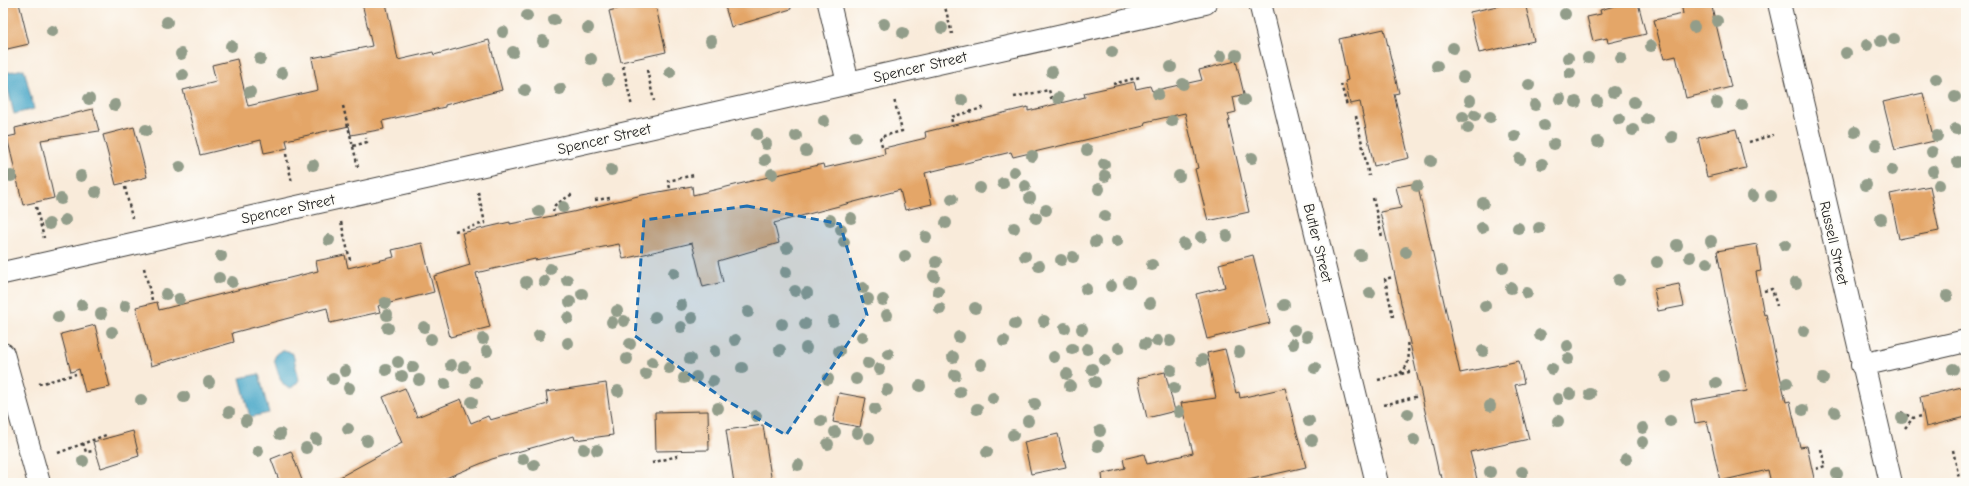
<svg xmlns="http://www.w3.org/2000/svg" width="1969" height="486" viewBox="0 0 1969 486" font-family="'Comic Neue',sans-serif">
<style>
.water{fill:#49a7c8;stroke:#326272}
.building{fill:#e4a668}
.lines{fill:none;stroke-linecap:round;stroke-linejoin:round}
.minor-casing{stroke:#3d3b38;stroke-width:24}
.path{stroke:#3d3b38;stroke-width:2.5;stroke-dasharray:3 3;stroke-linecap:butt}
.minor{stroke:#fff;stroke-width:22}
.tree{fill:#929d8a}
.marked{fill:#1f6fb2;fill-opacity:0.2;stroke:#1f6fb2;stroke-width:3;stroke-dasharray:8 5;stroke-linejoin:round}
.labels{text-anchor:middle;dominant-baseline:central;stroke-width:4;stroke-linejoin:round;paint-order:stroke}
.street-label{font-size:15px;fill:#1c1c1c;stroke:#fdfcf7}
</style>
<rect width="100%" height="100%" fill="#fdfcf7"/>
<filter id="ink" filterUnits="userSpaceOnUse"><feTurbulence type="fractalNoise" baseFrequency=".025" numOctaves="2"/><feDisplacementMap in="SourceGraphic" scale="8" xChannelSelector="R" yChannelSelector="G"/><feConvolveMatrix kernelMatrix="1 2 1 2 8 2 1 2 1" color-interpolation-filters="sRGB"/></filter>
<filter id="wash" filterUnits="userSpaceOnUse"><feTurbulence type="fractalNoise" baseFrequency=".012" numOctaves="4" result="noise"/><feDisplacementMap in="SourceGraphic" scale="16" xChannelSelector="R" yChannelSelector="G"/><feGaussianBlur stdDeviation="0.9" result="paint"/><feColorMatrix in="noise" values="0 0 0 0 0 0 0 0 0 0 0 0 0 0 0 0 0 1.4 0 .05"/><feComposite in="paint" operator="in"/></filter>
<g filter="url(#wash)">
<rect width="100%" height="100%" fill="#f9ebda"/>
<path class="water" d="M24,69L34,109L14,114L4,73Z
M282,351H288L293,354L299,380C284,403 277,369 274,359L277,353Z
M259,374L269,413L250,417L240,378Z"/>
<g id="blocks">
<path class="building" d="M3,3H19L29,44L3,50Z
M362,3H386L398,60L433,52L434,55L489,40L502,90L445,105V107L382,121L384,129L351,135L349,126L286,140L288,148L264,153L261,140L200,155L183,90L216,82L212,65L237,59L248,106L318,90L312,58L372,46Z
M640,3H655L666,52L621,62L609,11Z
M724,3H790L791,9L731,27Z
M1511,3H1525L1534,41L1479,53L1470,12Z
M1625,3H1638L1646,34L1608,43L1607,38L1593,41L1587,17L1601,14L1600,10Z
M1681,3H1711L1731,87L1686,98L1676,56L1664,59L1654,20L1683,14Z
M1384,29L1399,93L1394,94L1409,158L1374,166L1360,102L1350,104L1345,81L1348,80L1339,39Z
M1236,61L1244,94L1233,97L1236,112L1228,114L1230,120L1228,121L1249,212L1208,221L1195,169L1198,168L1185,113L1145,122L1144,126L1013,157L1011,152L925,173L932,204L905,210L900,190L774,223L779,243L718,261L723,282L703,287L692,243L623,259L619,244L535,260V259L476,273L490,327L450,337L434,276L470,265L462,233L510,222V224L573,212L642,195L692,186L693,195L823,164L824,168L885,154L884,148L926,138L925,132L1028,107V111L1085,97L1084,93L1134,82L1136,89L1150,86L1152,91L1202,80L1199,70Z
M1923,93L1934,141L1895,150L1883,102Z
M93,109L99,131L41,140L54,198L23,205L7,137L16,135L15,128Z
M134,127L147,177L116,185L103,135Z
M1736,129L1746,168L1707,177L1698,138Z
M1417,183L1460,373L1519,361L1524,383L1515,385L1529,439L1470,452L1478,483H1443L1441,474H1439L1389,249L1380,212L1401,208L1396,187Z
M1930,186L1939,231L1899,239L1890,194Z
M422,243L434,292L378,306L380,312L330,323L327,308L232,333L234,342L151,366L136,307L157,302L159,310L245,288V289L318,271L316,261L345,255L348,268L394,257L392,250Z
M1757,244L1761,271L1756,272L1764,315L1766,314L1786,402L1790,401L1800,447L1807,446L1815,483H1771L1768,470L1720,481L1707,421L1695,423L1691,401L1747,391L1727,304L1717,251Z
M1253,255L1270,323L1207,339L1196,294L1225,287L1219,264Z
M1679,284L1684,306L1658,311L1654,289Z
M95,325L110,387L85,392L79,369L71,372L61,334Z
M1225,349L1236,393L1239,392L1240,398L1285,388L1306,467L1235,483H1103L1102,474L1125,468L1123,459L1144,454L1147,464L1193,453L1181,403L1216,398L1207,353Z
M1165,372L1175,411L1147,418L1138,378Z
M606,383L613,435L575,440L574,436L492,459L434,483H329L402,443L383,397L405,388L417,417L461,399L471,423L488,416L490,420L548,404L546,392Z
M1966,386V417L1926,427L1920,397Z
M839,393L866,398L860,427L833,422Z
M708,411L709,450L656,451L655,412Z
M763,425L772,483H734L726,430Z
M133,431L139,456L101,468L93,442Z
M1058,434L1066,467L1031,474L1024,442Z
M291,451L303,483H280L271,459Z"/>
</g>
</g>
<g filter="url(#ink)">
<use href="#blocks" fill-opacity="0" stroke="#3d3b38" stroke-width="1"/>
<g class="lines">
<g class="minor-casing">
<path id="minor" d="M829,3L848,83
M1260,3L1377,483
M1779,3L1891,483
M3,273L1205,3
M3,354L39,483
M1862,365L1966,341"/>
</g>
<path class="path" d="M944,3L952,34
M1460,6L1474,3
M623,66L632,107
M647,70L654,101
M1113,84L1140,77
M1341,84L1347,106
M1014,97L1049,90L1052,101
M343,106L358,167
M1356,116L1369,176
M952,122L951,117L986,107
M1749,142L1773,135
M353,146L367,142L366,138
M882,146L880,137L902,131L894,99
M286,154L292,183
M125,187L132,218
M670,188L668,181L694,175
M1373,198L1382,237
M595,200L610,198
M36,207L44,238
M553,212L555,205L574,193
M341,222L350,260
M455,231L485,223L478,192
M144,268L152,300
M1764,291L1772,289L1777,306
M1393,317L1385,279L1393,277
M1400,373C1411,365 1409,355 1407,342
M1378,380L1413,371
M39,384L76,374
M1384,405L1419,396
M1901,412L1913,418
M1905,428L1913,418L1922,416
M83,443L86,452L93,451
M1953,450L1960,483
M58,453L106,435
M652,463L677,456L676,453
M1816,469L1825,466L1821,449
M1284,478L1285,483"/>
<use href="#minor" class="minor"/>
</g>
<g class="tree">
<circle cx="1565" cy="14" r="6"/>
<circle cx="527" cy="16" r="6"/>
<circle cx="554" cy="20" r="6"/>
<circle cx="1717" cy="21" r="6"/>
<circle cx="167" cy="22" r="6"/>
<circle cx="884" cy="24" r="6"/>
<circle cx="1694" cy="27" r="6"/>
<circle cx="588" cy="28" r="6"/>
<circle cx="942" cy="28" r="6"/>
<circle cx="52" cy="31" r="6"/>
<circle cx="503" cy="32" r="6"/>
<circle cx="903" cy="33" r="6"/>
<circle cx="1894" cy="39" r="6"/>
<circle cx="543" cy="41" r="6"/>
<circle cx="711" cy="41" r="6"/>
<circle cx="1881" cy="41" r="6"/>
<circle cx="1867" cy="45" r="6"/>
<circle cx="231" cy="46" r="6"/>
<circle cx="1651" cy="46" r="6"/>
<circle cx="1453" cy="48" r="6"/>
<circle cx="513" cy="52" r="6"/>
<circle cx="1112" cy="52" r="6"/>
<circle cx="1846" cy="53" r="6"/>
<circle cx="181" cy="54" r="6"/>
<circle cx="1236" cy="55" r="6"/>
<circle cx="1221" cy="56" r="6"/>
<circle cx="1568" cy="58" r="6"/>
<circle cx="1588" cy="58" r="6"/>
<circle cx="1621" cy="58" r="6"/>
<circle cx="260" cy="59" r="6"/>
<circle cx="591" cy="59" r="6"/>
<circle cx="1437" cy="66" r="6"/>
<circle cx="1171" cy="67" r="6"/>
<circle cx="670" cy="72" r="6"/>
<circle cx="1052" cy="72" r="6"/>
<circle cx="282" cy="73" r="6"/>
<circle cx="1570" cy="73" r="6"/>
<circle cx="183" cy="75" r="6"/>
<circle cx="1463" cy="77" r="6"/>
<circle cx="1936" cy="79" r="6"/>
<circle cx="608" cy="80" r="6"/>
<circle cx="1183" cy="84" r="6"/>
<circle cx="1529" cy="85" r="6"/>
<circle cx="560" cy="89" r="6"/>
<circle cx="525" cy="90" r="6"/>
<circle cx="250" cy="92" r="6"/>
<circle cx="1614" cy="92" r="6"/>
<circle cx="1158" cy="94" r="6"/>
<circle cx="1955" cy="97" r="6"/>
<circle cx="1058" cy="98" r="6"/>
<circle cx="89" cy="99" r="6"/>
<circle cx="1560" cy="99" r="6"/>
<circle cx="962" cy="100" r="6"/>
<circle cx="1244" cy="100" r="6"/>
<circle cx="1470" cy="100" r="6"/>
<circle cx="1597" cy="101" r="6"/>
<circle cx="1576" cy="102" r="6"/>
<circle cx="1634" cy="102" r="6"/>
<circle cx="1717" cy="103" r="6"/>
<circle cx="115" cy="105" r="6"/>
<circle cx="1535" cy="105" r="6"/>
<circle cx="1742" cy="105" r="6"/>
<circle cx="1475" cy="115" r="6"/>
<circle cx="1463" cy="117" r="6"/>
<circle cx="1490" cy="117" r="6"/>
<circle cx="1619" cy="119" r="6"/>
<circle cx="1647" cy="119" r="6"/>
<circle cx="824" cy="121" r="6"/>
<circle cx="1172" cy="121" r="6"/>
<circle cx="1544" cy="125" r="6"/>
<circle cx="1468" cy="128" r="6"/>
<circle cx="1956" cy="129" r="6"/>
<circle cx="146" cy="130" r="6"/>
<circle cx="1633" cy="130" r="6"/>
<circle cx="1855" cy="132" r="6"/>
<circle cx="757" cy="134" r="6"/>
<circle cx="796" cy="136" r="6"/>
<circle cx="1515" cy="136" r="6"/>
<circle cx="1937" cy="136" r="6"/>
<circle cx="855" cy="137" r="6"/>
<circle cx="1672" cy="137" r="6"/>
<circle cx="1598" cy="142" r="6"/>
<circle cx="766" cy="144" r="6"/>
<circle cx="1554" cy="144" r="6"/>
<circle cx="1876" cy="145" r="6"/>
<circle cx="1087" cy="150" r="6"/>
<circle cx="806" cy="151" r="6"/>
<circle cx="1932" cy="152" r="6"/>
<circle cx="1032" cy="156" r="6"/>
<circle cx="1252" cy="158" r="6"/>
<circle cx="1520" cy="159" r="6"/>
<circle cx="765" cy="160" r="6"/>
<circle cx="1431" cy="161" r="6"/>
<circle cx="1958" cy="162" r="6"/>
<circle cx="1104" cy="164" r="6"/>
<circle cx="1542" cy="164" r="6"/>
<circle cx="313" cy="165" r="6"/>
<circle cx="180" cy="167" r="6"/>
<circle cx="611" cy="170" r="6"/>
<circle cx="1892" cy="170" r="6"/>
<circle cx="1933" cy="171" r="6"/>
<circle cx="1014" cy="172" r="6"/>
<circle cx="772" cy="174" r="6"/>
<circle cx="11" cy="176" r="6"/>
<circle cx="81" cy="176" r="6"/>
<circle cx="1105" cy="176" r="6"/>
<circle cx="1179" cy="176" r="6"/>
<circle cx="1003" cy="183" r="6"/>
<circle cx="1866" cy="185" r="6"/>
<circle cx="1939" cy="185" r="6"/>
<circle cx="1025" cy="186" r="6"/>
<circle cx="1417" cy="186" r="6"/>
<circle cx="980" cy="188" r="6"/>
<circle cx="1099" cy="189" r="6"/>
<circle cx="96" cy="192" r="6"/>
<circle cx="1753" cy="196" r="6"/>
<circle cx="1771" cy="196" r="6"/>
<circle cx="1030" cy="198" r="6"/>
<circle cx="61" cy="199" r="6"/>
<circle cx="952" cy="199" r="6"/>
<circle cx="1483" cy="203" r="6"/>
<circle cx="563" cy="207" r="6"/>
<circle cx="1046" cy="210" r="6"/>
<circle cx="539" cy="211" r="6"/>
<circle cx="1105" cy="216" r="6"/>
<circle cx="851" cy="218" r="6"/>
<circle cx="1036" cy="218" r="6"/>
<circle cx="1881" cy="219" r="6"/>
<circle cx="65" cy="220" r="6"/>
<circle cx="830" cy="220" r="6"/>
<circle cx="946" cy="223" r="6"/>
<circle cx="49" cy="224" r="6"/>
<circle cx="1014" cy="228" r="6"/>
<circle cx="1482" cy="228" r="6"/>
<circle cx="1518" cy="228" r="6"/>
<circle cx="1539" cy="228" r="6"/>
<circle cx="841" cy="229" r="6"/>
<circle cx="1227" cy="236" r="6"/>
<circle cx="926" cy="237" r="6"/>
<circle cx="1201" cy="237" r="6"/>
<circle cx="329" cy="240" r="6"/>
<circle cx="1117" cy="241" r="6"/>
<circle cx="1711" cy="241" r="6"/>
<circle cx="844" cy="242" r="6"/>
<circle cx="1095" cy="242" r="6"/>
<circle cx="1184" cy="244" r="6"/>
<circle cx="1677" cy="245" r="6"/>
<circle cx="1785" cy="245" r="6"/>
<circle cx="787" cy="248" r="6"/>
<circle cx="1406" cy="252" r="6"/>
<circle cx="1360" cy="255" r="6"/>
<circle cx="221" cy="256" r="6"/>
<circle cx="905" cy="256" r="6"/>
<circle cx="1025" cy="256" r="6"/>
<circle cx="1073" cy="257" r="6"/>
<circle cx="1690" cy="257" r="6"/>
<circle cx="1061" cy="260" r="6"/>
<circle cx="936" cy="262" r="6"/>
<circle cx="1657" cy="262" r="6"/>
<circle cx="1707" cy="263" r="6"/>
<circle cx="1152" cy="265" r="6"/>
<circle cx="1039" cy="266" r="6"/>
<circle cx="1503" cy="268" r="6"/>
<circle cx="550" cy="269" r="6"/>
<circle cx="786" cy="272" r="6"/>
<circle cx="674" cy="273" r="6"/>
<circle cx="934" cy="276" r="6"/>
<circle cx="219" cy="278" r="6"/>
<circle cx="567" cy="280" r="6"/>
<circle cx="1619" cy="280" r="6"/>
<circle cx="544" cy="281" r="6"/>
<circle cx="232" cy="282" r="6"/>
<circle cx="526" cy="282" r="6"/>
<circle cx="1129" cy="282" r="6"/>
<circle cx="1796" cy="283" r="6"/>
<circle cx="1111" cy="286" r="6"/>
<circle cx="863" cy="288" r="6"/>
<circle cx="1511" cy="288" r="6"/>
<circle cx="1086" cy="289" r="6"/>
<circle cx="795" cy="291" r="6"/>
<circle cx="938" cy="291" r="6"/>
<circle cx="807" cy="293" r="6"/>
<circle cx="1370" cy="293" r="6"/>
<circle cx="1527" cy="293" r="6"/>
<circle cx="166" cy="294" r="6"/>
<circle cx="582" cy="294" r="6"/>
<circle cx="1947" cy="296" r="6"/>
<circle cx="179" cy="299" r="6"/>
<circle cx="868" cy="299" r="6"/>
<circle cx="883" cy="300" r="6"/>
<circle cx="570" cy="302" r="6"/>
<circle cx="385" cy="303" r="6"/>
<circle cx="1150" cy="303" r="6"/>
<circle cx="82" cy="305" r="6"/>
<circle cx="681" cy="305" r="6"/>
<circle cx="1284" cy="305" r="6"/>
<circle cx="125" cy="306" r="6"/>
<circle cx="1485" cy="306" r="6"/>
<circle cx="975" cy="308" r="6"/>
<circle cx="940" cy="309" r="6"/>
<circle cx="617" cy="311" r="6"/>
<circle cx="748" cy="312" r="6"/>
<circle cx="101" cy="314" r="6"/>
<circle cx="387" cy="315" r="6"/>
<circle cx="887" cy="315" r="6"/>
<circle cx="58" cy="317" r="6"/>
<circle cx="655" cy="317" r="6"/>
<circle cx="568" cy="318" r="6"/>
<circle cx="692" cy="318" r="6"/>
<circle cx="624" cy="321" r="6"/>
<circle cx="833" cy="321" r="6"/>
<circle cx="1044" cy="321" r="6"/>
<circle cx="612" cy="322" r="6"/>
<circle cx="782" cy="324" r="6"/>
<circle cx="805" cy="324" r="6"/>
<circle cx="1015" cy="324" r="6"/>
<circle cx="424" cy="327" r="6"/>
<circle cx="681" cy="327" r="6"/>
<circle cx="388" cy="328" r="6"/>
<circle cx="1065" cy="328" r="6"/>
<circle cx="1082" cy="329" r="6"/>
<circle cx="1294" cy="330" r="6"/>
<circle cx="1804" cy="331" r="6"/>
<circle cx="112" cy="332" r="6"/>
<circle cx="539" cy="335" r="6"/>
<circle cx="1540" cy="335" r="6"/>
<circle cx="1307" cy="336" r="6"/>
<circle cx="862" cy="337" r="6"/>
<circle cx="959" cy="337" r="6"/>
<circle cx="431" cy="339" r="6"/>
<circle cx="483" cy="339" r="6"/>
<circle cx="735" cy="340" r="6"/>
<circle cx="1004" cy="341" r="6"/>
<circle cx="1157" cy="341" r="6"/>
<circle cx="1170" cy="341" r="6"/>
<circle cx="568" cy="343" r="6"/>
<circle cx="630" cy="344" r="6"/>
<circle cx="1145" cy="344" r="6"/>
<circle cx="1293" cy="344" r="6"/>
<circle cx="1568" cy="346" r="6"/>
<circle cx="806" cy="348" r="6"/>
<circle cx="1119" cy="348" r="6"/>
<circle cx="1072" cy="349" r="6"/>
<circle cx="1087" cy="349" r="6"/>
<circle cx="780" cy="350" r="6"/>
<circle cx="487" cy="351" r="6"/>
<circle cx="715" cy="351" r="6"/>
<circle cx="839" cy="351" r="6"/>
<circle cx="1483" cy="351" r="6"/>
<circle cx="1239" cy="352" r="6"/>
<circle cx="888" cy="354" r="6"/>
<circle cx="953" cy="357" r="6"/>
<circle cx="1054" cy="357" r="6"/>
<circle cx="627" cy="359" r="6"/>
<circle cx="690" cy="359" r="6"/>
<circle cx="1568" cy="359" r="6"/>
<circle cx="1105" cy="360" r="6"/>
<circle cx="1202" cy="360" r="6"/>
<circle cx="398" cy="362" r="6"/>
<circle cx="652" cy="362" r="6"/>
<circle cx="868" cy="363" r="6"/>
<circle cx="981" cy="364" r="6"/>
<circle cx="451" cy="365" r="6"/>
<circle cx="413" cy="367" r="6"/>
<circle cx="464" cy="367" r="6"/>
<circle cx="669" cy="368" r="6"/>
<circle cx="742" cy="368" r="6"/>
<circle cx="1315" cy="368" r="6"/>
<circle cx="879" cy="369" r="6"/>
<circle cx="1092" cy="369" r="6"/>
<circle cx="1552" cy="369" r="6"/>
<circle cx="1953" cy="369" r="6"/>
<circle cx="386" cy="370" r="6"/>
<circle cx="1171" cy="370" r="6"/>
<circle cx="345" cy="371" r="6"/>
<circle cx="646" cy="374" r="6"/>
<circle cx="1067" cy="374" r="6"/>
<circle cx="955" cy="375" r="6"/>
<circle cx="402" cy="376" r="6"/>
<circle cx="696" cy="377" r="6"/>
<circle cx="1666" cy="377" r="6"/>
<circle cx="684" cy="378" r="6"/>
<circle cx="333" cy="379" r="6"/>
<circle cx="828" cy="379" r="6"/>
<circle cx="856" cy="379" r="6"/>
<circle cx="1823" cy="379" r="6"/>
<circle cx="419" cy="380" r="6"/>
<circle cx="713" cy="381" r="6"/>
<circle cx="209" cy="382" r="6"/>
<circle cx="476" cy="382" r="6"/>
<circle cx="1095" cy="382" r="6"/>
<circle cx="1716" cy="383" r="6"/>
<circle cx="1787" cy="383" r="6"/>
<circle cx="445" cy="384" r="6"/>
<circle cx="920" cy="386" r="6"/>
<circle cx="1070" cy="386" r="6"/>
<circle cx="349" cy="388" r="6"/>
<circle cx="1174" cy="388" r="6"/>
<circle cx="887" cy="390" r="6"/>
<circle cx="618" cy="391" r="6"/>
<circle cx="960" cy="392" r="6"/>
<circle cx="1570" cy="394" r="6"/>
<circle cx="1590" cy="394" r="6"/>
<circle cx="184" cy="397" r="6"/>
<circle cx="993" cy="398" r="6"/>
<circle cx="1558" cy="399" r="6"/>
<circle cx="141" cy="400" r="6"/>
<circle cx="472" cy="402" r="6"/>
<circle cx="1035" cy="404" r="6"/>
<circle cx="1490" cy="406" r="6"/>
<circle cx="718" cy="408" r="6"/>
<circle cx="875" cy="409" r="6"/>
<circle cx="977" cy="409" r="6"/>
<circle cx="1803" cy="410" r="6"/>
<circle cx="229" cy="412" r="6"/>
<circle cx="1179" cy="412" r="6"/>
<circle cx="1835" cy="412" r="6"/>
<circle cx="1408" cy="414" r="6"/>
<circle cx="756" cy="416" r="6"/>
<circle cx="1902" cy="418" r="6"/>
<circle cx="246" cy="421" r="6"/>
<circle cx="821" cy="421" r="6"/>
<circle cx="1028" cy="421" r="6"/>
<circle cx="1309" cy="421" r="6"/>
<circle cx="1558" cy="421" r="6"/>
<circle cx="1670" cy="421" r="6"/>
<circle cx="1643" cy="428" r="6"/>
<circle cx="348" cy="429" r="6"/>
<circle cx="1100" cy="431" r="6"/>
<circle cx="835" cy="432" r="6"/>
<circle cx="857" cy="433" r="6"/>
<circle cx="280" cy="434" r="6"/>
<circle cx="1013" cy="435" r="6"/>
<circle cx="869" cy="438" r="6"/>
<circle cx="316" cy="439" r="6"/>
<circle cx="1312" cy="440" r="6"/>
<circle cx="1414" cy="440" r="6"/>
<circle cx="367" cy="441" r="6"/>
<circle cx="1643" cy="442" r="6"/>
<circle cx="828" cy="444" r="6"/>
<circle cx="1098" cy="446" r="6"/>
<circle cx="306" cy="448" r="6"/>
<circle cx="584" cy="449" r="6"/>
<circle cx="597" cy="450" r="6"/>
<circle cx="258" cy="451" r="6"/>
<circle cx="987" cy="452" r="6"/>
<circle cx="523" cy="459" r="6"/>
<circle cx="1626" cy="459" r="6"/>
<circle cx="83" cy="461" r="6"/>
<circle cx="534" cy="465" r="6"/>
<circle cx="798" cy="465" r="6"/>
<circle cx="1490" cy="472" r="6"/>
<circle cx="1522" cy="472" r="6"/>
<circle cx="1837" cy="474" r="6"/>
</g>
</g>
<path class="marked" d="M747,206L840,224L867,315L786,435L724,399L635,336L644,220Z"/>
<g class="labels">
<g class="street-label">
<text transform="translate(920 67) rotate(-13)">Spencer Street</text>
<text transform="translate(604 139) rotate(-13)">Spencer Street</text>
<text transform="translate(288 209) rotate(-12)">Spencer Street</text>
<text transform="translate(1318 243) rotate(76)">Butler Street</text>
<text transform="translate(1834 243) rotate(77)">Russell Street</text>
</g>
</g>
<rect width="1969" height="486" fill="none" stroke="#fdfcf7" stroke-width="16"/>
</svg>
